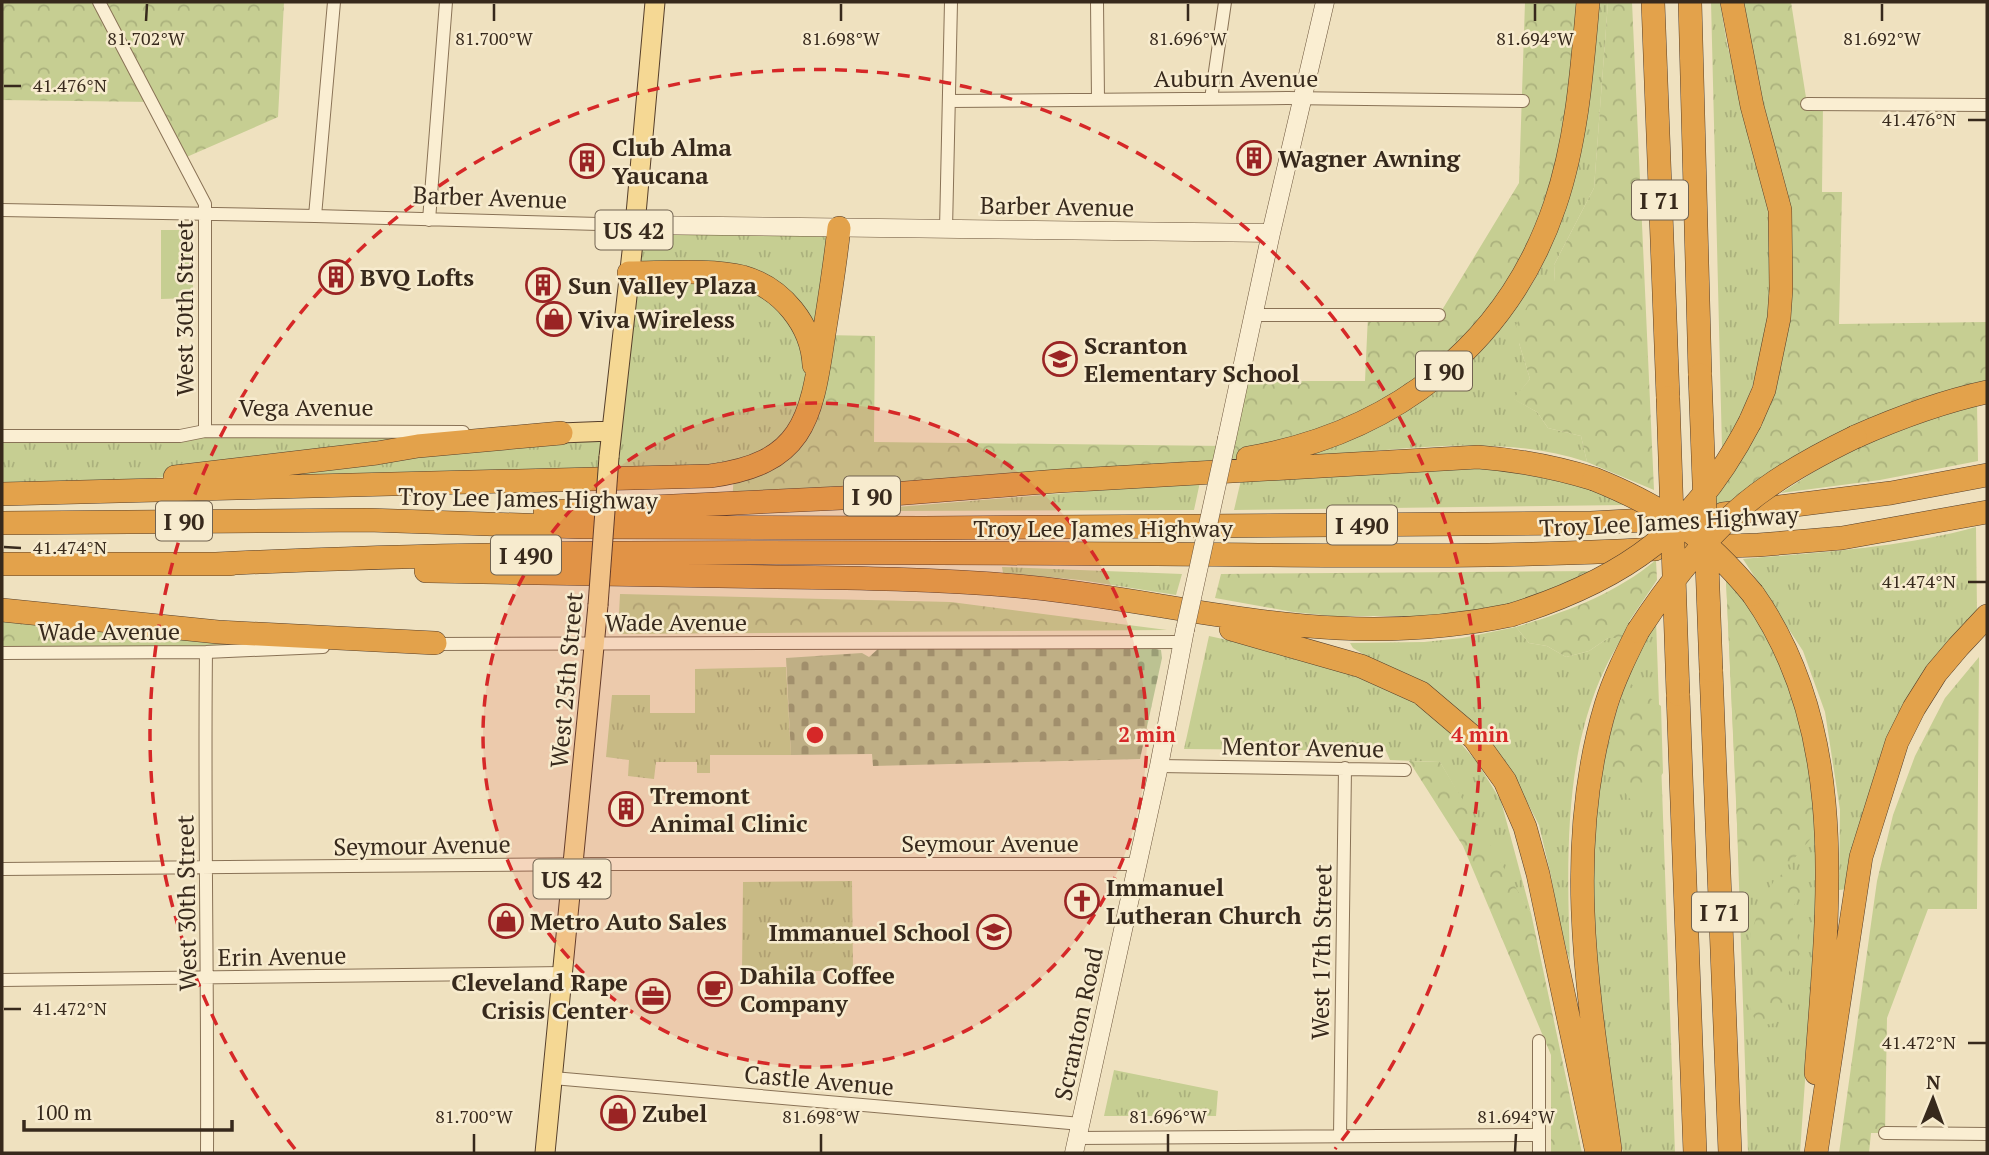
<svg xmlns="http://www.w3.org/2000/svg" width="1989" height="1155" viewBox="0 0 1989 1155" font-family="'PT Serif',serif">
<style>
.grass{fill:url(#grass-tufts)}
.forest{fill:url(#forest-crowns)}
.cemetery{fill:url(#cemetery-stones)}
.garden{fill:#c6ce92}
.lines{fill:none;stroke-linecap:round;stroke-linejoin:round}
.street-casing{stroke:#897256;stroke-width:14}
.secondary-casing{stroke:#6a533a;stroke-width:19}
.primary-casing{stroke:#563f2b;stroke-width:21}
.highway-casing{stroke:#563f2b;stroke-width:24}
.street{stroke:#faeed2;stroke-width:12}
.secondary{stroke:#faeed2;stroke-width:18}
.primary{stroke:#f5d894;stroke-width:19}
.highway{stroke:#e3a24b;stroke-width:23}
.secondary-bridge-casing{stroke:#6a533a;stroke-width:19;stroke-linecap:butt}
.primary-bridge-casing{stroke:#563f2b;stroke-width:21;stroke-linecap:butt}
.highway-bridge-casing{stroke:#563f2b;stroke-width:24;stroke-linecap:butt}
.secondary-bridge{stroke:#faeed2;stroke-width:18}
.primary-bridge{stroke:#f5d894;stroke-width:19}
.highway-bridge{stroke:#e3a24b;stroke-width:23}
.ticks{fill:none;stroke:#37291c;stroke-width:2.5}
.ring{fill:none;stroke:#d62828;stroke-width:3.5;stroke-dasharray:12 9}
.labels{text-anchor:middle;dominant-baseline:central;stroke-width:5;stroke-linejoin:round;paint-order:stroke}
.shield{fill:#f7ebce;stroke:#716351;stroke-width:2}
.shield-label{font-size:23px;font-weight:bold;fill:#37291c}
.street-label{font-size:24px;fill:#37291c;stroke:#f7ebce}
.poi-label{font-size:24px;font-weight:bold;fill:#37291c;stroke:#f7ebce;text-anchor:start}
.ticks-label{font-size:18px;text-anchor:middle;fill:#37291c;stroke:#f7ebce;stroke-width:5;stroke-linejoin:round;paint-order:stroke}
.centre{fill:#d62828;stroke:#f7ebce;stroke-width:3.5}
.ring-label{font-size:21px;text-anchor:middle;font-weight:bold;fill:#d62828;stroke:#f7ebce;stroke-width:5;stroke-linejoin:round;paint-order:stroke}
</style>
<defs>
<pattern id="grass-tufts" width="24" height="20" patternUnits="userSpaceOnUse" patternTransform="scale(1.75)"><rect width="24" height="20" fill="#c6ce92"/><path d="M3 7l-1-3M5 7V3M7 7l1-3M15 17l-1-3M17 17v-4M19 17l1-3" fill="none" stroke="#abb17d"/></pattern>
<pattern id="forest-crowns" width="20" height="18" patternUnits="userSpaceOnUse" patternTransform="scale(1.75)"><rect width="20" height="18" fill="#c6ce92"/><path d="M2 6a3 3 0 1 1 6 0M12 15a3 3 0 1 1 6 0" fill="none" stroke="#abb17d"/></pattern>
<pattern id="cemetery-stones" width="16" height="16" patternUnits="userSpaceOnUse" patternTransform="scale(1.75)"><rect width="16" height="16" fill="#bcc292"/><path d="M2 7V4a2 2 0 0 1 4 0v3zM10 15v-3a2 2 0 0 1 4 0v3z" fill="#9a9e76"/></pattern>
</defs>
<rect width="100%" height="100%" fill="#efe1bf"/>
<path class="grass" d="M1598,2H1608L1594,188L1554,265L1555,282L1519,343L1530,379L1514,399L1537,412L1548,428L1581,436L1587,462C1498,432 1399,451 1307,456C1389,430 1461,381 1512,312C1524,296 1539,276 1545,257C1553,231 1556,201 1562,174C1574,116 1586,59 1598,2Z
M1711,2H1720L1727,44L1768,204C1780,288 1768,377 1722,449Z
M635,225L839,228L807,416L758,465L607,472L187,476L2,487V436L611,431Z
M1483,466L1581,483L1629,505L1234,510L1241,480Z
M1200,482L1194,510L897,511V507Z
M1976,527L1977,612L1946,643L1913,691L1848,889L1839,890L1840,810L1825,712L1803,651L1743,559C1821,552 1900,548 1976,527Z
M1002,567L1182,574L1176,595L1080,580L1003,573Z
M1726,579L1798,701L1820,865L1800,1153H1748L1736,795Z
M1656,620L1675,1153H1623C1591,978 1563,782 1656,620Z
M1516,627L1529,643L1547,646L1566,657L1589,651L1608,638H1622C1561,733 1567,855 1570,963L1559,921L1551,876L1539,825L1516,781L1376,662L1353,648L1350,643L1424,642L1462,638Z
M1209,636L1273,650L1380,684L1416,703L1448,729L1477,762L1501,801L1531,913L1499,864L1440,762L1390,760L1386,751L1184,749Z
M786,667L791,755H710V773H697V762H656L654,779L628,776L629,760L606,757L612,695H650V713H695V669Z
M852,881L853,971H742L743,882Z
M1114,1070L1218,1091L1216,1116H1104Z"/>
<path class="forest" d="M2,2H284L278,117L182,159L152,102L2,100Z
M1525,2H1588L1540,244L1425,386L1241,459L732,504L734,473L786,446L824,335L875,336L874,442L1225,446L1240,381H1365L1368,315H1439L1519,183Z
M1608,2H1632L1654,490L1587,462L1581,436L1548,428L1537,412L1513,399L1530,379L1519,343L1516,325L1537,290L1555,281L1554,265L1594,188Z
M1732,2H1791L1807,104H1823L1822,192H1842L1839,324L1987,322V392L1959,398L1703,516L1764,390L1780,210Z
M1977,403L1978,461L1880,480L1781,493L1826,464L1875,439Z
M1656,560L1657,580L1630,620L1622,638H1608L1589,651L1566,657L1547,646L1529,643L1516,627C1566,612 1615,594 1656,560Z
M1597,571L1519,603L1439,616H1332L1293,612L1215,598L1221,574Z
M1726,579L1750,602L1798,701L1815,782L1818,830L1792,861L1754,875L1739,868Z
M620,594L951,602L1167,630L618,634Z
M2,610L435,643L2,653Z
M1979,657L1977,909H1928L1887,1018L1885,1133H1871L1869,1153H1839L1877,881L1893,815L1915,756L1945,698Z
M1627,681L1661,706L1663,773L1648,793L1631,800L1603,766Z
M1409,761L1440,762L1531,913L1582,1153H1551V1055L1463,846Z
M1790,869L1806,885L1791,910L1801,952C1796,961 1789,970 1786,979C1781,998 1795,1001 1776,1023L1757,1026L1749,1004L1755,978L1748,954L1751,932L1762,902L1775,879Z"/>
<path class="cemetery" d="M878,649H1156L1161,650L1162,658L1140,759L873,766L872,754L791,755L786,658L862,653L869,657Z"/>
<path class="garden" d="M161,230H193V298L161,299Z"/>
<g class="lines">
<g class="street-casing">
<path id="street" d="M99,2L205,204V431
M1097,2L1098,100
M1211,99L1225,2
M949,101L1287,98L1523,101
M1807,104L1987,105
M2,210L315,216L635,225
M315,216L334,2
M429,220L446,2
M946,229L951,2
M1255,315H1439
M2,436H180L205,431L463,432
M432,644L1183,642
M206,652C204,819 208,986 207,1153
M2,653L206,652L323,647
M1159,766L1405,770
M2,869L594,864H1138
M2,980L563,973
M553,1078L1081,1124
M1885,1133L1987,1134
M1340,1136L1345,768
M1077,1138L1539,1135
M1539,1153V1041"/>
</g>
<g class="secondary-casing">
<path id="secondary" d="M635,225L1271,233
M1227,438L1271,233L1325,2
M1074,1153L1159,766L1185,630"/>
</g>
<g class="primary-casing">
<path id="primary" d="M561,433L611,431
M609,457L635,225L655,2
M545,1153L598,605"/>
</g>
<g class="highway-casing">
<path id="highway" d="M1653,2L1668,398
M1690,2L1700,375
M1732,2L1752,106L1780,210L1781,289L1779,318L1764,390L1750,422
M629,273C662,273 712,269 743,277C782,288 812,325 814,365
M1855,437C1898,418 1941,402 1987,392
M1248,458C1393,433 1507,346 1555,205C1577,140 1582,70 1588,2
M175,477L377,453L418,446L561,433
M2,494L710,476C802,464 811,421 823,340C829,303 835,265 839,228
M545,512L842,498L1058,481L1478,457C1518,460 1555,467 1594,479
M1723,514L1891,493L1987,475
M2,523L367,520L582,527L924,528L1591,523L1682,518
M1693,547L1758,545L1842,538L1987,512
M2,564H231
M216,564C529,548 843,553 1156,554C1322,555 1489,559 1655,549
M426,571C543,572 660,574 776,577C857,578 937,579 1017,586C1124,595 1230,623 1337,628C1395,631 1454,627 1511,615
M1753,594C1852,734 1827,912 1816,1073
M2,610L218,632L435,643
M1231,629L1361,666L1421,693L1474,738L1505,781L1525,827L1538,874L1597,1153
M1711,670L1730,1153
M1678,694L1695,1153
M1610,1149C1589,1001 1562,852 1606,705C1614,679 1626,655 1638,631
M1816,1153L1861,857L1897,742L1914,708L1936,673L1958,647L1987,616"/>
</g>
<use href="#street" class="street"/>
<use href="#secondary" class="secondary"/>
<use href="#primary" class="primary"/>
<use href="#highway" class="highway"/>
<g class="secondary-bridge-casing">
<path id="secondary-bridge" d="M1185,630L1227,438"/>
</g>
<g class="primary-bridge-casing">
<path id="primary-bridge" d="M598,605L609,457"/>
</g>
<g class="highway-bridge-casing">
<path id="highway-bridge" d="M1700,375L1711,670
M1668,398L1678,694
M1594,479C1664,507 1705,536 1753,594
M1511,615C1626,579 1694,530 1750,422
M1638,631C1672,579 1714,524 1766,488C1794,468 1824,452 1855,437"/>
</g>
<use href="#secondary-bridge" class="secondary-bridge"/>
<use href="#primary-bridge" class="primary-bridge"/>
<use href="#highway-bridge" class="highway-bridge"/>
</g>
<path class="ticks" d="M146,21L147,4M494,21V4M841,21V4M1188,21V4M1535,21V4M1882,21V4M4,86H21M1968,120H1986M4,547L21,548M1968,582H1986M4,1009H21M1968,1043H1986M474,1152V1134M821,1152V1134M1168,1152V1134M1515,1152L1516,1134"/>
<circle cx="815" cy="735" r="332" fill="#d62828" fill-opacity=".12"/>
<g class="ring">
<circle cx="815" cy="735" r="332"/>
<path d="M295 1149A665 665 0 1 1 1335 1149"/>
</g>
<defs>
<g id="building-ring" transform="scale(1.75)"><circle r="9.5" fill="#f7ebce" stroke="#9a2424" stroke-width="1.5"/><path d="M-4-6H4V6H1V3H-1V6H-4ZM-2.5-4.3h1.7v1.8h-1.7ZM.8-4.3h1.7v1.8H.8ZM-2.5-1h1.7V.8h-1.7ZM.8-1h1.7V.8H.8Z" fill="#9a2424"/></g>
<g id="shop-ring" transform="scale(1.75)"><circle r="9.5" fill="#f7ebce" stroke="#9a2424" stroke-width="1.5"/><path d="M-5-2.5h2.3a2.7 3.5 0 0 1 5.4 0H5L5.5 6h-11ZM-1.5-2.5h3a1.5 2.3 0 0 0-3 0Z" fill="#9a2424"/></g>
<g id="school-ring" transform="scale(1.75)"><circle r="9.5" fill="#f7ebce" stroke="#9a2424" stroke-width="1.5"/><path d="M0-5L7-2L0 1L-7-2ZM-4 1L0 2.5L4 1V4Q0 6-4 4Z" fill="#9a2424"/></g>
<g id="church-ring" transform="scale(1.75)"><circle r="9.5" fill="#f7ebce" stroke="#9a2424" stroke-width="1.5"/><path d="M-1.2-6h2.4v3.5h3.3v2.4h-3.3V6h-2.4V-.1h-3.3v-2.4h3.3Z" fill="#9a2424"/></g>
<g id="cafe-ring" transform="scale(1.75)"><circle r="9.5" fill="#f7ebce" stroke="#9a2424" stroke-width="1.5"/><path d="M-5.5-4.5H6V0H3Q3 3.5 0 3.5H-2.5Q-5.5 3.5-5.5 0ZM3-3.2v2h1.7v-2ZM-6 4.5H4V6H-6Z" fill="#9a2424"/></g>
<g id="office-ring" transform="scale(1.75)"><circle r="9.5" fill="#f7ebce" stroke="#9a2424" stroke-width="1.5"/><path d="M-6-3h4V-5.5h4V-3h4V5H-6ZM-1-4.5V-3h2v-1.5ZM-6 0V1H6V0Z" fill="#9a2424"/></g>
</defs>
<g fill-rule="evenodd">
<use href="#building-ring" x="1254" y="158"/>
<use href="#building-ring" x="587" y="161"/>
<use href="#building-ring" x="336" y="277"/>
<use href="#building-ring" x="543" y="285"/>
<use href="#shop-ring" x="554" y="319"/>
<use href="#school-ring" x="1060" y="359"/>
<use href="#building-ring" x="626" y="809"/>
<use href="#church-ring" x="1082" y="901"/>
<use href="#shop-ring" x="506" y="921"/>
<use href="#school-ring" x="994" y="932"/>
<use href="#cafe-ring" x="715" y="989"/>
<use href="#office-ring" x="653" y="996"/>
<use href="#shop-ring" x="618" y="1113"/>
</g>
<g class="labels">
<g class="shield">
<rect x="1632" y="180.5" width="56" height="39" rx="5"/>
<rect x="595.5" y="210.5" width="77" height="39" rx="5"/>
<rect x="1416" y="351.5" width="56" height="39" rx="5"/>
<rect x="844" y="476.5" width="56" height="39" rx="5"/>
<rect x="156" y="501.5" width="56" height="39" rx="5"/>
<rect x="1327" y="505.5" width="70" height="39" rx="5"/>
<rect x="491" y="535.5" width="70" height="39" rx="5"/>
<rect x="533.5" y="859.5" width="77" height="39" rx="5"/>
<rect x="1692" y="892.5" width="56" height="39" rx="5"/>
</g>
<g class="shield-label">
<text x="1660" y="200">I 71</text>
<text x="634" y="230">US 42</text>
<text x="1444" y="371">I 90</text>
<text x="872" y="496">I 90</text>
<text x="184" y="521">I 90</text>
<text x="1362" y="525">I 490</text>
<text x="526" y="555">I 490</text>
<text x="572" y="879">US 42</text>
<text x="1720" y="912">I 71</text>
</g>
<g class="street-label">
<text x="1236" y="78">Auburn Avenue</text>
<text transform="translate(490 197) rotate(2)">Barber Avenue</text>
<text transform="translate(1057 206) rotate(1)">Barber Avenue</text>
<text transform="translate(184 308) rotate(-90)">West 30th Street</text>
<text x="306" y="407">Vega Avenue</text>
<text transform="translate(528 498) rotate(1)">Troy Lee James Highway</text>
<text transform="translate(1669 521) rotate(-3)">Troy Lee James Highway</text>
<text x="1103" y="528">Troy Lee James Highway</text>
<text x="676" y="622">Wade Avenue</text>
<text x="109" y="631">Wade Avenue</text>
<text transform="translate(566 680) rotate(-85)">West 25th Street</text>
<text transform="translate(1303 747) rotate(1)">Mentor Avenue</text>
<text x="990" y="843">Seymour Avenue</text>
<text transform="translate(422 845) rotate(-1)">Seymour Avenue</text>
<text transform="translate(186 903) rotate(-91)">West 30th Street</text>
<text transform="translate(1321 952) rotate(-89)">West 17th Street</text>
<text transform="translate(282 956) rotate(-1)">Erin Avenue</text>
<text transform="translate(1078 1024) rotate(-78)">Scranton Road</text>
<text transform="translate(819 1080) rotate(5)">Castle Avenue</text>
</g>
<g class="poi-label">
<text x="612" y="147">Club Alma<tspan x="612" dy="28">Yaucana</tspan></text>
<text x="1278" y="158">Wagner Awning</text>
<text x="360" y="277">BVQ Lofts</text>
<text x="568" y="285">Sun Valley Plaza</text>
<text x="578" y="319">Viva Wireless</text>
<text x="1084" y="345">Scranton<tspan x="1084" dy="28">Elementary School</tspan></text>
<text x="650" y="795">Tremont<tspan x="650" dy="28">Animal Clinic</tspan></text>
<text x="1106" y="887">Immanuel<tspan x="1106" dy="28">Lutheran Church</tspan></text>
<text x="530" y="921">Metro Auto Sales</text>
<text x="970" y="932" text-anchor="end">Immanuel School</text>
<text x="740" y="975">Dahila Coffee<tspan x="740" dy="28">Company</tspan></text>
<text x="628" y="982" text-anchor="end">Cleveland Rape<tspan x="628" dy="28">Crisis Center</tspan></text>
<text x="642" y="1113">Zubel</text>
</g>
</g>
<g class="ticks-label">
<text x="146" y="45">81.702°W</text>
<text x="494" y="45">81.700°W</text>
<text x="841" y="45">81.698°W</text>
<text x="1188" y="45">81.696°W</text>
<text x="1535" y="45">81.694°W</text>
<text x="1882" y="45">81.692°W</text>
<text x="70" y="92">41.476°N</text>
<text x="1919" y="126">41.476°N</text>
<text x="70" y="554">41.474°N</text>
<text x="1919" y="588">41.474°N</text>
<text x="70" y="1015">41.472°N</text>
<text x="1919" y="1049">41.472°N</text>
<text x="474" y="1123">81.700°W</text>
<text x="821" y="1123">81.698°W</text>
<text x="1168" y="1123">81.696°W</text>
<text x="1516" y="1123">81.694°W</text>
</g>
<circle cx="815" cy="735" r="10" class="centre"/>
<g class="ring-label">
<text x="1147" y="742">2 min</text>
<text x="1480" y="742">4 min</text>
</g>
<rect width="1989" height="1155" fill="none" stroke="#37291c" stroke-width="7"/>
<g transform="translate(1933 1099) rotate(1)" stroke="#f7ebce" stroke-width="5" paint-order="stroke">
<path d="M0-5L12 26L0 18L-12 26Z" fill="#37291c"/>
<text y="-10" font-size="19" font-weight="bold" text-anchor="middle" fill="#37291c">N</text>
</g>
<path d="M24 1120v10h208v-10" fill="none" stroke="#37291c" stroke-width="3.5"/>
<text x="35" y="1120" font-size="21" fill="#37291c" stroke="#f7ebce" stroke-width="5" paint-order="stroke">100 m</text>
</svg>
